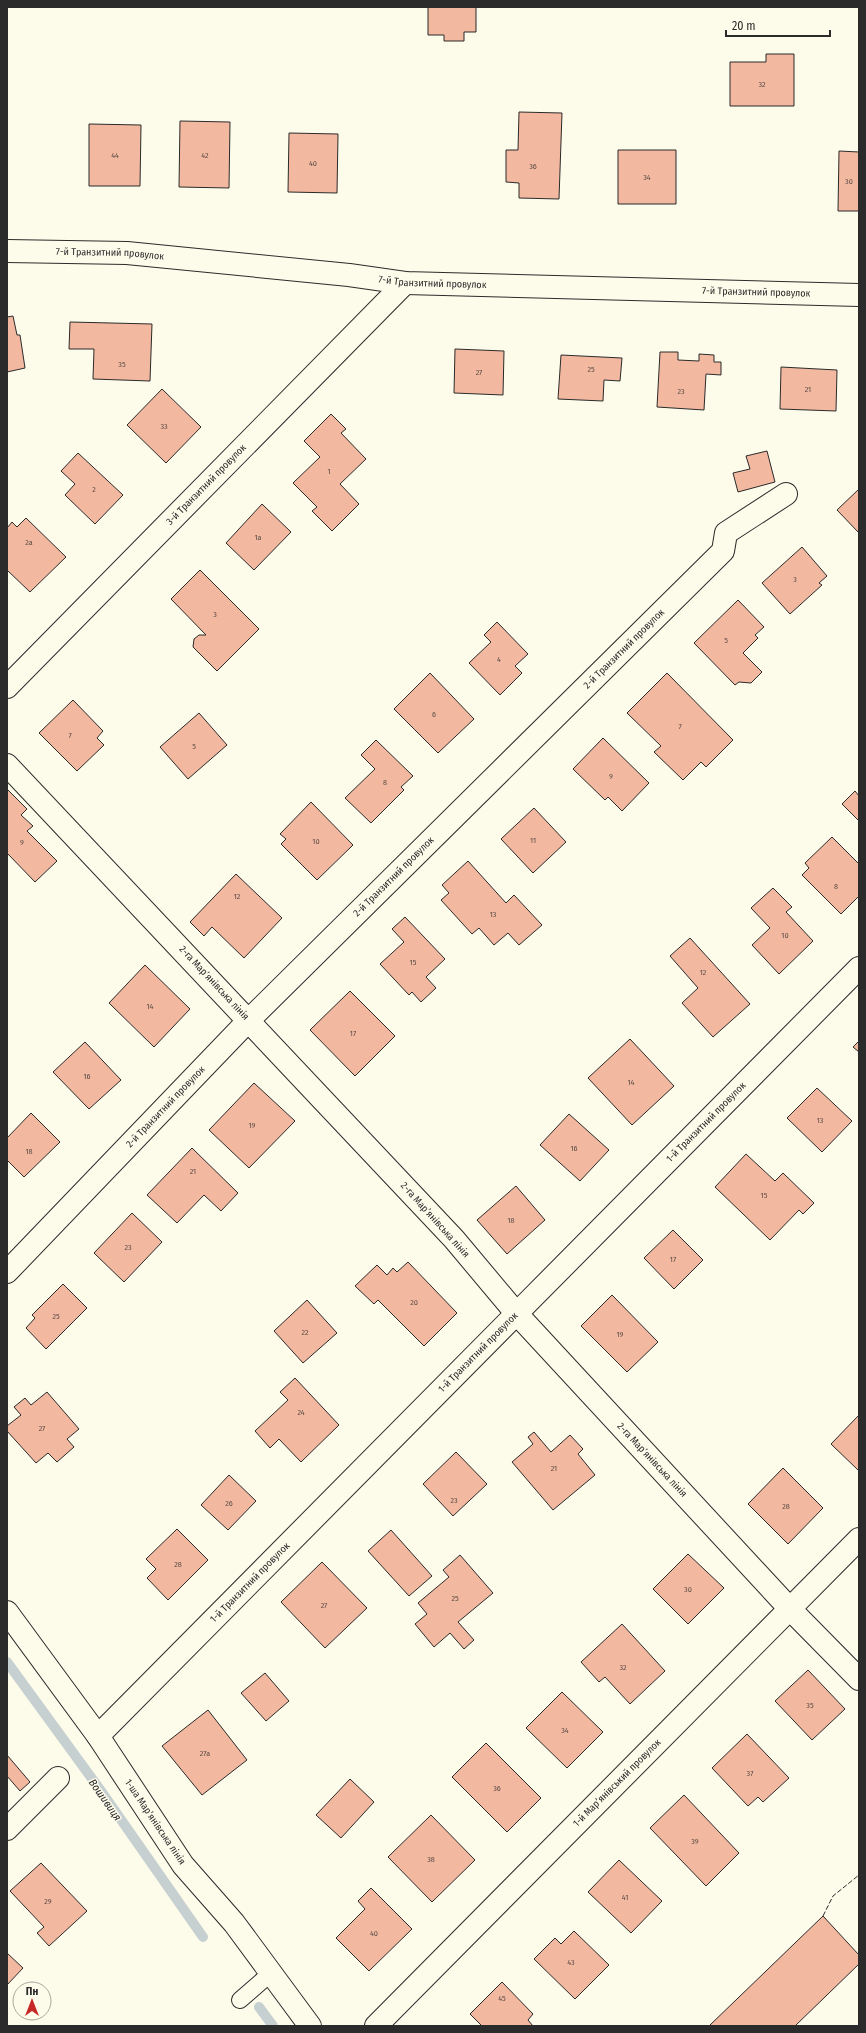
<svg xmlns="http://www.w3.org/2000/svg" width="866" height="2033" viewBox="0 0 866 2033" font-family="'Fira Sans Condensed',sans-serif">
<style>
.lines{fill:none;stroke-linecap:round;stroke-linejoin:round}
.stream{stroke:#c7d0d0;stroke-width:10}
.building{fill:#f2b8a0;stroke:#2b2b2b}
.service-casing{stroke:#2b2b2b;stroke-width:18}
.minor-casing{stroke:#2b2b2b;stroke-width:24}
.service{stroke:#fdfbea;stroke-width:16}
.minor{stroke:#fdfbea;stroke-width:22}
.fence{stroke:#2b2b2b;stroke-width:1;stroke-dasharray:5 2;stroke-linecap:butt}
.labels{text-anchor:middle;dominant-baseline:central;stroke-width:3;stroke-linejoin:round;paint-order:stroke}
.number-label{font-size:8px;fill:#5d4e48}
.street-label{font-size:10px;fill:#2b2b2b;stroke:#fdfbea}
.water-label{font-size:11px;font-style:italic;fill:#2b2b2b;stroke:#fdfbea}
</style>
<rect width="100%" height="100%" fill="#fdfbea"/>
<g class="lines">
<path class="stream" d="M7,1662L101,1791L203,1937
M259,2007L273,2026"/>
</g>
<path class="building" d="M428,7H476V32H464V41H444V35H428Z
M766,54H794V106H730V62H766Z
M519,112L562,113L559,199L519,198V183L506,182V150H518Z
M180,121L230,122L229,188L179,187Z
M89,124L141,125L140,186H89Z
M289,133L338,134L337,193L288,192Z
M618,150H676V204H618Z
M839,151L859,152V211H838Z
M13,316L17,335H20L25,368L7,372V317Z
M70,322L152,324L150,381L93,379L94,349H69Z
M455,349L504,351L503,395L454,393Z
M660,352H678V360L699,361V354L714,355V362H721V375L706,374L704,410L657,407Z
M561,355L622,358L620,381L604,380L603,401L558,399Z
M781,367L837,370L836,411L780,409Z
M162,389L201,427L166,463L127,425Z
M331,414L346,429L341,433L366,459L340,484L359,504L332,531L312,511L317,507L293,483L320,457L304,441Z
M767,451L775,482L738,492L733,473L750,469L746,456Z
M78,453L123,495L95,524L65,495L75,484L61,471Z
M859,489V533L837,510Z
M262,504L291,532L254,570L226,543Z
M26,518L66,557L30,592L7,570V528L12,522L17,527Z
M802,547L827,576L819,583L822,585L790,614L762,583Z
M200,570L259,629L217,671L193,647L194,639L199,635H206L171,599Z
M738,600L764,627L755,635L758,638L743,653L762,672L751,683L739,682L735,685L694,643Z
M497,622L528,654L515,666L522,673L500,695L469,663L491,642L484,635Z
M430,673L474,719L438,753L394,709Z
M667,673L733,740L706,767L701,762L683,780L654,752L661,746L627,713Z
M73,700L103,731L97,738L104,745L77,771L39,733Z
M199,713L227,745L188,779L160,747Z
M603,738L649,783L622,811L608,797L605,800L573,769Z
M376,740L413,776L401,787L404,790L371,823L345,798L375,769L361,755Z
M7,789L27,809L21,815L33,826L27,831L57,861L35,882L7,853Z
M855,791L859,796V821L842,804Z
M311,802L353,845L317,880L281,844L286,839L280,834Z
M534,808L566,842L533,873L501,839Z
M832,837L859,864V896L841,914L802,875L809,868L805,863Z
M468,861L506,903L514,895L542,925L519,945L508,933L494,945L479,928L472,934L441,900L449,893L442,885Z
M236,874L282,918L244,958L212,927L204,936L190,922Z
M773,888L792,907L786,912L813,941L779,974L752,945L770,928L751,908Z
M405,917L445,959L426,977L436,988L421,1002L412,992L409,995L380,964L404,942L392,929Z
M690,938L750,1004L713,1037L682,1003L698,988L670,956Z
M145,965L190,1009L154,1047L109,1003Z
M350,991L395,1036L355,1076L310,1030Z
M630,1039L674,1086L632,1125L588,1078Z
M859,1041V1052L853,1047Z
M85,1042L121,1080L89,1109L53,1072Z
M254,1083L295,1121L249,1168L209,1130Z
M817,1088L852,1121L822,1152L787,1118Z
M31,1113L60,1142L24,1177L7,1160V1138Z
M569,1114L609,1150L580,1181L540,1145Z
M192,1148L238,1193L221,1211L204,1195L177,1223L147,1195Z
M746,1154L775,1181L783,1173L814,1203L803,1214L799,1210L770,1240L715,1187Z
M516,1186L545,1220L507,1254L477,1220Z
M132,1213L162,1242L124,1282L94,1253Z
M673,1230L703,1260L674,1289L644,1258Z
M408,1262L457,1313L424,1346L378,1300L374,1304L355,1286L377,1265L387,1275L393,1268L397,1272Z
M63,1284L87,1308L46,1349L26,1328L35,1318L32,1315Z
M612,1295L658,1342L627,1372L581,1326Z
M307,1300L337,1333L303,1363L274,1331Z
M295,1378L339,1425L301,1462L279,1439L270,1448L255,1431L288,1400L280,1392Z
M47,1392L79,1429L67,1439L74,1447L57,1462L48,1453L36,1463L7,1431V1426L21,1415L14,1407L25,1398L31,1405Z
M859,1415V1471L831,1444Z
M534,1432L551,1452L570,1435L583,1449L578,1454L595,1475L553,1510L512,1462L533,1444L528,1437Z
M456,1452L487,1484L453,1516L423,1484Z
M783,1468L823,1508L788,1544L748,1504Z
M229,1475L256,1501L228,1530L201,1505Z
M177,1529L208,1560L168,1600L147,1578L156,1569L146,1559Z
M391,1530L432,1576L409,1596L368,1551Z
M688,1554L724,1588L688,1624L653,1589Z
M460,1555L493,1593L458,1622L474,1640L464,1649L450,1633L434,1647L415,1624L427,1614L418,1603L449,1577L443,1570Z
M322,1562L367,1608L325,1648L281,1602Z
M622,1624L665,1671L630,1704L605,1677L599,1682L581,1662Z
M808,1670L845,1709L812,1740L775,1701Z
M265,1673L289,1701L266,1721L241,1693Z
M562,1692L603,1732L567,1768L526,1728Z
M208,1710L247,1760L202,1795L162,1746Z
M747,1734L789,1778L763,1802L758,1797L748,1806L712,1768Z
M486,1743L541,1798L507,1832L452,1777Z
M7,1755L30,1782L20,1791L7,1776Z
M350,1779L374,1802L341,1838L316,1815Z
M684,1795L739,1853L706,1886L650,1828Z
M431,1815L475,1860L432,1902L388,1857Z
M619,1860L662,1901L631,1933L588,1892Z
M41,1863L87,1911L49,1946L37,1933L44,1927L10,1891Z
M371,1888L412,1929L369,1971L336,1938L365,1909L358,1901Z
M823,1916L859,1955V1964L795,2026H709Z
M574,1931L609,1965L575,1999L534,1959L555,1938L561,1944Z
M7,1953L23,1968L7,1985Z
M502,1982L533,2014L528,2020L533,2026H482L470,2014Z"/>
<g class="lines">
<g class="service-casing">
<path id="service" d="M240,2000L271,1973"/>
</g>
<g class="minor-casing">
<g id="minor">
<path id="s1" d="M7,251L127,253L349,275L405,283L859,295"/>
<path id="s2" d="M7,687L405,283"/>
<path d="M7,765L454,1239L516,1313L790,1609L859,1679"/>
<path id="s3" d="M7,1272L249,1020L723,551L726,533L786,494"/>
<path d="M7,1612L98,1736L183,1865L234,1923L310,2026"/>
<path id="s4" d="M98,1736L859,968"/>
<path d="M7,1829L58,1778"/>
<path d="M376,2026L859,1539"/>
</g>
</g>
<use href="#service" class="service"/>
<use href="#minor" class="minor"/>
<path class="fence" d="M823,1916L833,1896L859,1875"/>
</g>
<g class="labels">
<g class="number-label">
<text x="762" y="84">32</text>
<text x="115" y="155">44</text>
<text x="205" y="155">42</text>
<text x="313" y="163">40</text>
<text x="533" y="166">36</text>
<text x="647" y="177">34</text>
<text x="849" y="181">30</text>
<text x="122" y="364">35</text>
<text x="591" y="369">25</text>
<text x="479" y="372">27</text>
<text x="808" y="389">21</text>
<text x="681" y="391">23</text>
<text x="164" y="426">33</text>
<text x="329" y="471">1</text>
<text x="94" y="489">2</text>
<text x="258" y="537">1а</text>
<text x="29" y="542">2а</text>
<text x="795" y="579">3</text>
<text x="215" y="614">3</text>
<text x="726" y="640">5</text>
<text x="499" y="659">4</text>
<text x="434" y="714">6</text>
<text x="680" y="726">7</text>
<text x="70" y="735">7</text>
<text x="194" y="746">5</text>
<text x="611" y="776">9</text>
<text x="385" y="782">8</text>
<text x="533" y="840">11</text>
<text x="316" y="841">10</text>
<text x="22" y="842">9</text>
<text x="836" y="886">8</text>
<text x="237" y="896">12</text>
<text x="493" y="914">13</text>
<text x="785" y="935">10</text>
<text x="413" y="962">15</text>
<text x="703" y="972">12</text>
<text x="150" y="1006">14</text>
<text x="353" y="1033">17</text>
<text x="87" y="1076">16</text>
<text x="631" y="1082">14</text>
<text x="820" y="1120">13</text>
<text x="252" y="1125">19</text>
<text x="574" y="1148">16</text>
<text x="29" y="1151">18</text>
<text x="193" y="1171">21</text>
<text x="764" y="1195">15</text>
<text x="511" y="1220">18</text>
<text x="128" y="1247">23</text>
<text x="673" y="1259">17</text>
<text x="414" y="1302">20</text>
<text x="56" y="1316">25</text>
<text x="305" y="1332">22</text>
<text x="620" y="1334">19</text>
<text x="301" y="1412">24</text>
<text x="42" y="1428">27</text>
<text x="554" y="1468">21</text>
<text x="454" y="1500">23</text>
<text x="229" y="1503">26</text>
<text x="786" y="1506">28</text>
<text x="178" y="1564">28</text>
<text x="688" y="1589">30</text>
<text x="455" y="1598">25</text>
<text x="324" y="1605">27</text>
<text x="623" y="1667">32</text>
<text x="810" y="1705">35</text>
<text x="565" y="1730">34</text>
<text x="205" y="1753">27а</text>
<text x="750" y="1773">37</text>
<text x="497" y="1788">36</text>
<text x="695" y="1841">39</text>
<text x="431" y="1859">38</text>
<text x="625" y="1897">41</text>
<text x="48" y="1901">29</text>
<text x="374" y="1933">40</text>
<text x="571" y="1962">43</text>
<text x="502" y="1998">45</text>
</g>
<g class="street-label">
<text stroke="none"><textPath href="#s1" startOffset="103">7-й Транзитний провулок</textPath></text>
<text stroke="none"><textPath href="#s1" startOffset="427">7-й Транзитний провулок</textPath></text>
<text stroke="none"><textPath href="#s1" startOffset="751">7-й Транзитний провулок</textPath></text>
<text stroke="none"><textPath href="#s2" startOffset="284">3-й Транзитний провулок</textPath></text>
<text stroke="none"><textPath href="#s3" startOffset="877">2-й Транзитний провулок</textPath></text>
<text stroke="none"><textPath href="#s3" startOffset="553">2-й Транзитний провулок</textPath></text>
<text transform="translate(214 983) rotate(47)">2-га Марʼянівська лінія</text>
<text stroke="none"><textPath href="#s3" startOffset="229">2-й Транзитний провулок</textPath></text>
<text stroke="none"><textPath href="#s4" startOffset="864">1-й Транзитний провулок</textPath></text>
<text transform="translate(435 1220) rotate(48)">2-га Марʼянівська лінія</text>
<text stroke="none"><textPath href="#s4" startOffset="540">1-й Транзитний провулок</textPath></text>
<text transform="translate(652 1460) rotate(47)">2-га Марʼянівська лінія</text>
<text stroke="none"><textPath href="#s4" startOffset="216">1-й Транзитний провулок</textPath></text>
<text transform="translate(617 1783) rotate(-45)">1-й Марʼянівський провулок</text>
<text transform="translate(155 1822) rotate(56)">1-ша Марʼянівська лінія</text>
</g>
<g class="water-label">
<text transform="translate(105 1800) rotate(55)">Вошивиця</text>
</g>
</g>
<rect width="866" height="2033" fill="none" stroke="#2b2b2b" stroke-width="16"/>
<g transform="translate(32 2001)"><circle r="19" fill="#fdfbea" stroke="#a9a89e"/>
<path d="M0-3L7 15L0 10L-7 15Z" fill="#c62828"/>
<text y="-6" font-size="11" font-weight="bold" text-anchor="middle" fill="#2b2b2b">Пн</text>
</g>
<path d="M726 30v6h104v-6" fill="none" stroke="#2b2b2b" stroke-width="2"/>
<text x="732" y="30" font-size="12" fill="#2b2b2b" stroke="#fdfbea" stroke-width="3" paint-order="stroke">20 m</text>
</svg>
